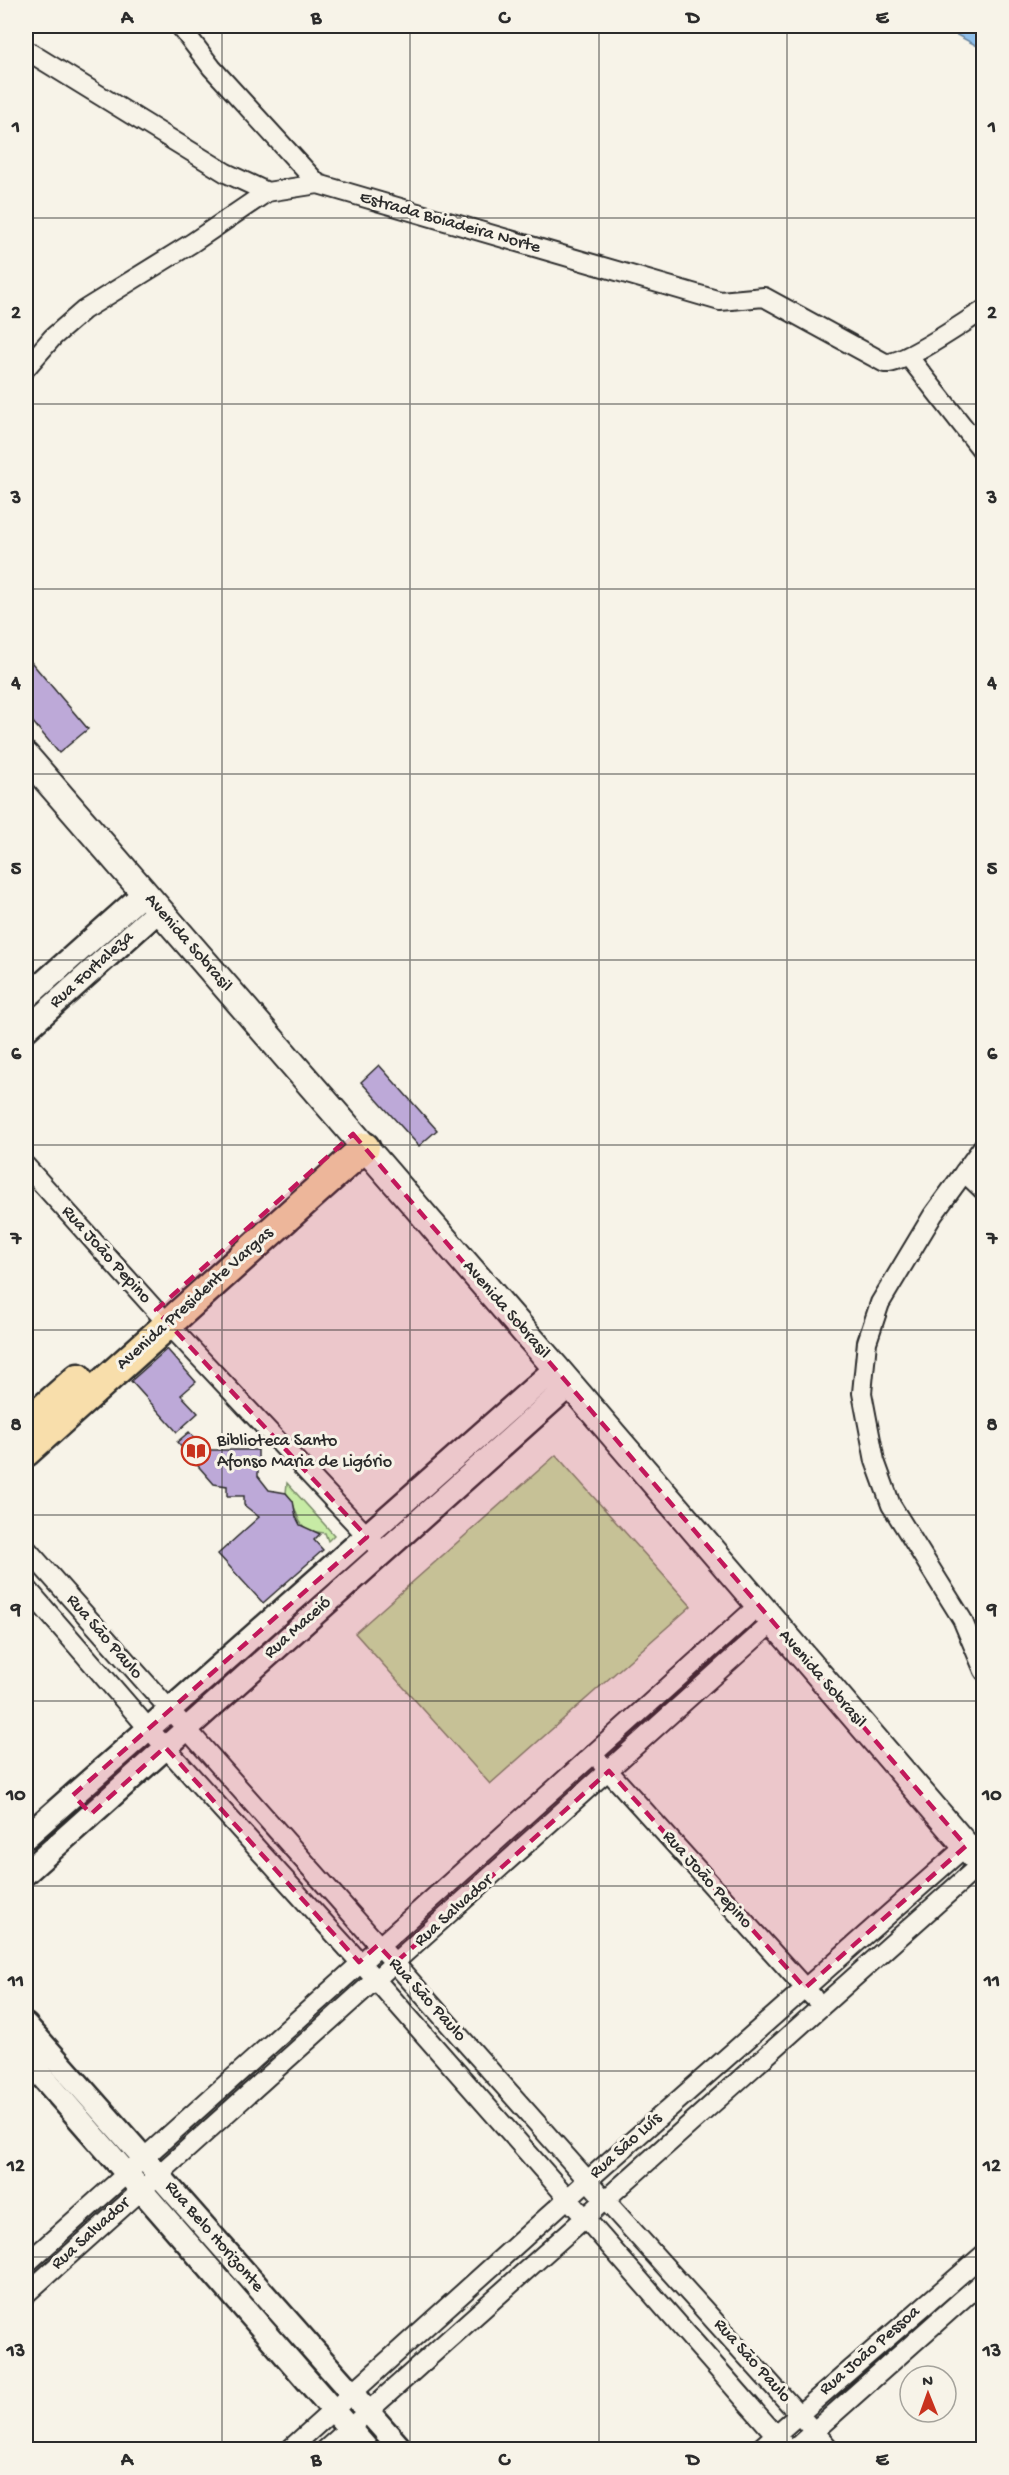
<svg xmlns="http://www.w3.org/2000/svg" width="1009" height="2475" viewBox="0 0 1009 2475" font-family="'Gochi Hand',sans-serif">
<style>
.green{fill:#c7eba5;stroke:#798b68;stroke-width:1.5}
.water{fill:#90c0eb;stroke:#68849e;stroke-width:1.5}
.building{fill:#bda9d8;stroke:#2b2b2b;stroke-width:1.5}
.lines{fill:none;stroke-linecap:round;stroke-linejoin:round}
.minor-casing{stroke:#2b2b2b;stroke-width:22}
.tertiary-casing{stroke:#2b2b2b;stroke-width:27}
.secondary-casing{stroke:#2b2b2b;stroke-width:30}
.primary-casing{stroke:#2b2b2b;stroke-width:33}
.minor{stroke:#f7f3e8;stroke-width:18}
.tertiary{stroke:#f7f3e8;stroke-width:22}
.secondary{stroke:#f7f3e8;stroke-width:26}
.primary{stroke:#f8deab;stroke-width:28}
.marked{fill:#c2185b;fill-opacity:0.2;stroke:#c2185b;stroke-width:4.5;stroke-dasharray:12 8;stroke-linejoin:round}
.grid{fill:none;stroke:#2b2b2b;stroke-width:1.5;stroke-opacity:0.55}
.labels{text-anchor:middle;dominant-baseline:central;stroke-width:6;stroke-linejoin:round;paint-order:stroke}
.street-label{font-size:18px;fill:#2b2b2b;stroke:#f7f3e8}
.poi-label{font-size:18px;fill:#2b2b2b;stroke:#f7f3e8;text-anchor:start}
.neatline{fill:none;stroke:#2b2b2b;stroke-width:2}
.grid-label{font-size:20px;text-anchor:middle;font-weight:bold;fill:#2b2b2b}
</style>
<rect width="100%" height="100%" fill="#f7f3e8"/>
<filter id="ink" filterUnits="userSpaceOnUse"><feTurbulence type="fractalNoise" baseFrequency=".0167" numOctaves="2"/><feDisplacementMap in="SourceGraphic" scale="12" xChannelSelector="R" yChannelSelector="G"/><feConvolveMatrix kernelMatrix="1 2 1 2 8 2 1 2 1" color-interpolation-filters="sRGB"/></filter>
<g filter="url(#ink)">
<path class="green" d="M556,1455L691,1606L490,1784L355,1633Z
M287,1483L334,1535L328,1541L325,1533C290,1531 303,1512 286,1493Z"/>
<path class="water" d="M940,26H983V49L942,27Z"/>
<path class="building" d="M26,656L88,729L59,753L26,714Z
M379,1065L437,1130L419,1146L361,1082Z
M167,1349L196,1382L181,1395L198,1413L177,1432L131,1381Z
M189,1432L205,1450H258V1476L269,1490L286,1493L293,1501L296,1517L300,1525L320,1534L314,1540L323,1550L263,1603L218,1554L259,1517L244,1505V1496H227V1486L214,1484L177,1442Z"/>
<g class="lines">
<g class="minor-casing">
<path id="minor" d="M180,26L212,68L318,184
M26,50L226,173L267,192L318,184L720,301L764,297L885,363C904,365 964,322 984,310
M908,356L984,453
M26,368L53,337L84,310L192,243L267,192
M984,1145L933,1215L880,1303L867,1342L862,1393L875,1461L891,1505L962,1619L984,1671
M26,1166L168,1324L383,1553
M964,1172L984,1191
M26,1548L606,2201L831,2450
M26,1587L148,1728L376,1980L789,2450
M602,1764L813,1997
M26,2264L759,1605
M26,2294L773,1622
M289,2450L588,2180L966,1846
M325,2450L981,1864
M758,2450L984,2254
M793,2450L984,2280"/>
</g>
<g class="tertiary-casing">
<path id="tertiary" d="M26,998L144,893
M26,1030L159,910
M26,1837L556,1368
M26,1873L571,1384
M26,2025L402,2450
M26,2058L368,2450"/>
</g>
<g class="secondary-casing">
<path id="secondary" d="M26,756L556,1368L984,1867"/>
</g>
<g class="primary-casing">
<path id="primary" d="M26,1424L78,1378
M26,1452L365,1147"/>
</g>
<use href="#minor" class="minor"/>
<use href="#tertiary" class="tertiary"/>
<use href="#secondary" class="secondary"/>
<use href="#primary" class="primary"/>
</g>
</g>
<path class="marked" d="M353,1134L966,1846L805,1988L609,1771L395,1963L378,1945L359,1962L165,1747L91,1814L73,1795L367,1537L156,1310Z"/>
<path class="grid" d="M222,26V2450M410,26V2450M599,26V2450M787,26V2450M26,218H984M26,404H984M26,589H984M26,774H984M26,960H984M26,1145H984M26,1330H984M26,1515H984M26,1701H984M26,1886H984M26,2071H984M26,2257H984"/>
<defs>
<g id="library-ring" transform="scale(1.5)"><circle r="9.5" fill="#f7f3e8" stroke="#c8321e" stroke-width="1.5"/><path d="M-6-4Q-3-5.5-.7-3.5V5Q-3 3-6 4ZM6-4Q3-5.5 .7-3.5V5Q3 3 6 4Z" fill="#c8321e"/></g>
</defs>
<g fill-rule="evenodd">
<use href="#library-ring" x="196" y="1451"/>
</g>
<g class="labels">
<g class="street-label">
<text transform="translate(450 223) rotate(16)">Estrada Boiadeira Norte</text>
<text transform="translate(188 943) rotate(49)">Avenida Sobrasil</text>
<text transform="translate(92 970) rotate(-42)">Rua Fortaleza</text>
<text transform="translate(106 1255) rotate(48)">Rua João Pepino</text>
<text transform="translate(195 1299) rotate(-42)">Avenida Presidente Vargas</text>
<text transform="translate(506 1310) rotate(49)">Avenida Sobrasil</text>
<text transform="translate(298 1628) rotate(-42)">Rua Maceió</text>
<text transform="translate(104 1637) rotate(49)">Rua São Paulo</text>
<text transform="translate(822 1679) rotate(49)">Avenida Sobrasil</text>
<text transform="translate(707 1880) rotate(48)">Rua João Pepino</text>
<text transform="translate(454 1911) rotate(-42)">Rua Salvador</text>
<text transform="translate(427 2000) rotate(48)">Rua São Paulo</text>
<text transform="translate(626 2146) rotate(-42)">Rua São Luís</text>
<text transform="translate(91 2234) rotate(-42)">Rua Salvador</text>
<text transform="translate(214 2237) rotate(49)">Rua Belo Horizonte</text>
<text transform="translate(870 2351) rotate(-41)">Rua João Pessoa</text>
<text transform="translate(752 2361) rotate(48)">Rua São Paulo</text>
</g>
<g class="poi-label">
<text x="217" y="1441">Biblioteca Santo<tspan x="217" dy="21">Afonso Maria de Ligório</tspan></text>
</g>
</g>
<rect width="1009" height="2475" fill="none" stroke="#f7f3e8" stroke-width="66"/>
<g transform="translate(928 2394) rotate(359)"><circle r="28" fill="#f7f3e8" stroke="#a5a39c" stroke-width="1.5"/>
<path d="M0-4.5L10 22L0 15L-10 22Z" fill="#c8321e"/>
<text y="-9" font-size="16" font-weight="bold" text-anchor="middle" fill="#2b2b2b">N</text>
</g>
<rect x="33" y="33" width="943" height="2409" class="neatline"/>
<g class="grid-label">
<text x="127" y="23">A</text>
<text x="316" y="23">B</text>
<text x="504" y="23">C</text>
<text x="693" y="23">D</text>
<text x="882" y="23">E</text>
<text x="16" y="132">1</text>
<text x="992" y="132">1</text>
<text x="16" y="318">2</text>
<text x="992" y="318">2</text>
<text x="16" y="503">3</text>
<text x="992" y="503">3</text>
<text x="16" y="688">4</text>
<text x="992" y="688">4</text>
<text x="16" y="874">5</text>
<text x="992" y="874">5</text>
<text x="16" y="1059">6</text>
<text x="992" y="1059">6</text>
<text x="16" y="1244">7</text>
<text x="992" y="1244">7</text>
<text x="16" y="1430">8</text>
<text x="992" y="1430">8</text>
<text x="16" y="1615">9</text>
<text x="992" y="1615">9</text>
<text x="16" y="1800">10</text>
<text x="992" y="1800">10</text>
<text x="16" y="1986">11</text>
<text x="992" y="1986">11</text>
<text x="16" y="2171">12</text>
<text x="992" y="2171">12</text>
<text x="16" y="2356">13</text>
<text x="992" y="2356">13</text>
<text x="127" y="2465">A</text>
<text x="316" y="2465">B</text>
<text x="504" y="2465">C</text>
<text x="693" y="2465">D</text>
<text x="882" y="2465">E</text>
</g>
</svg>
